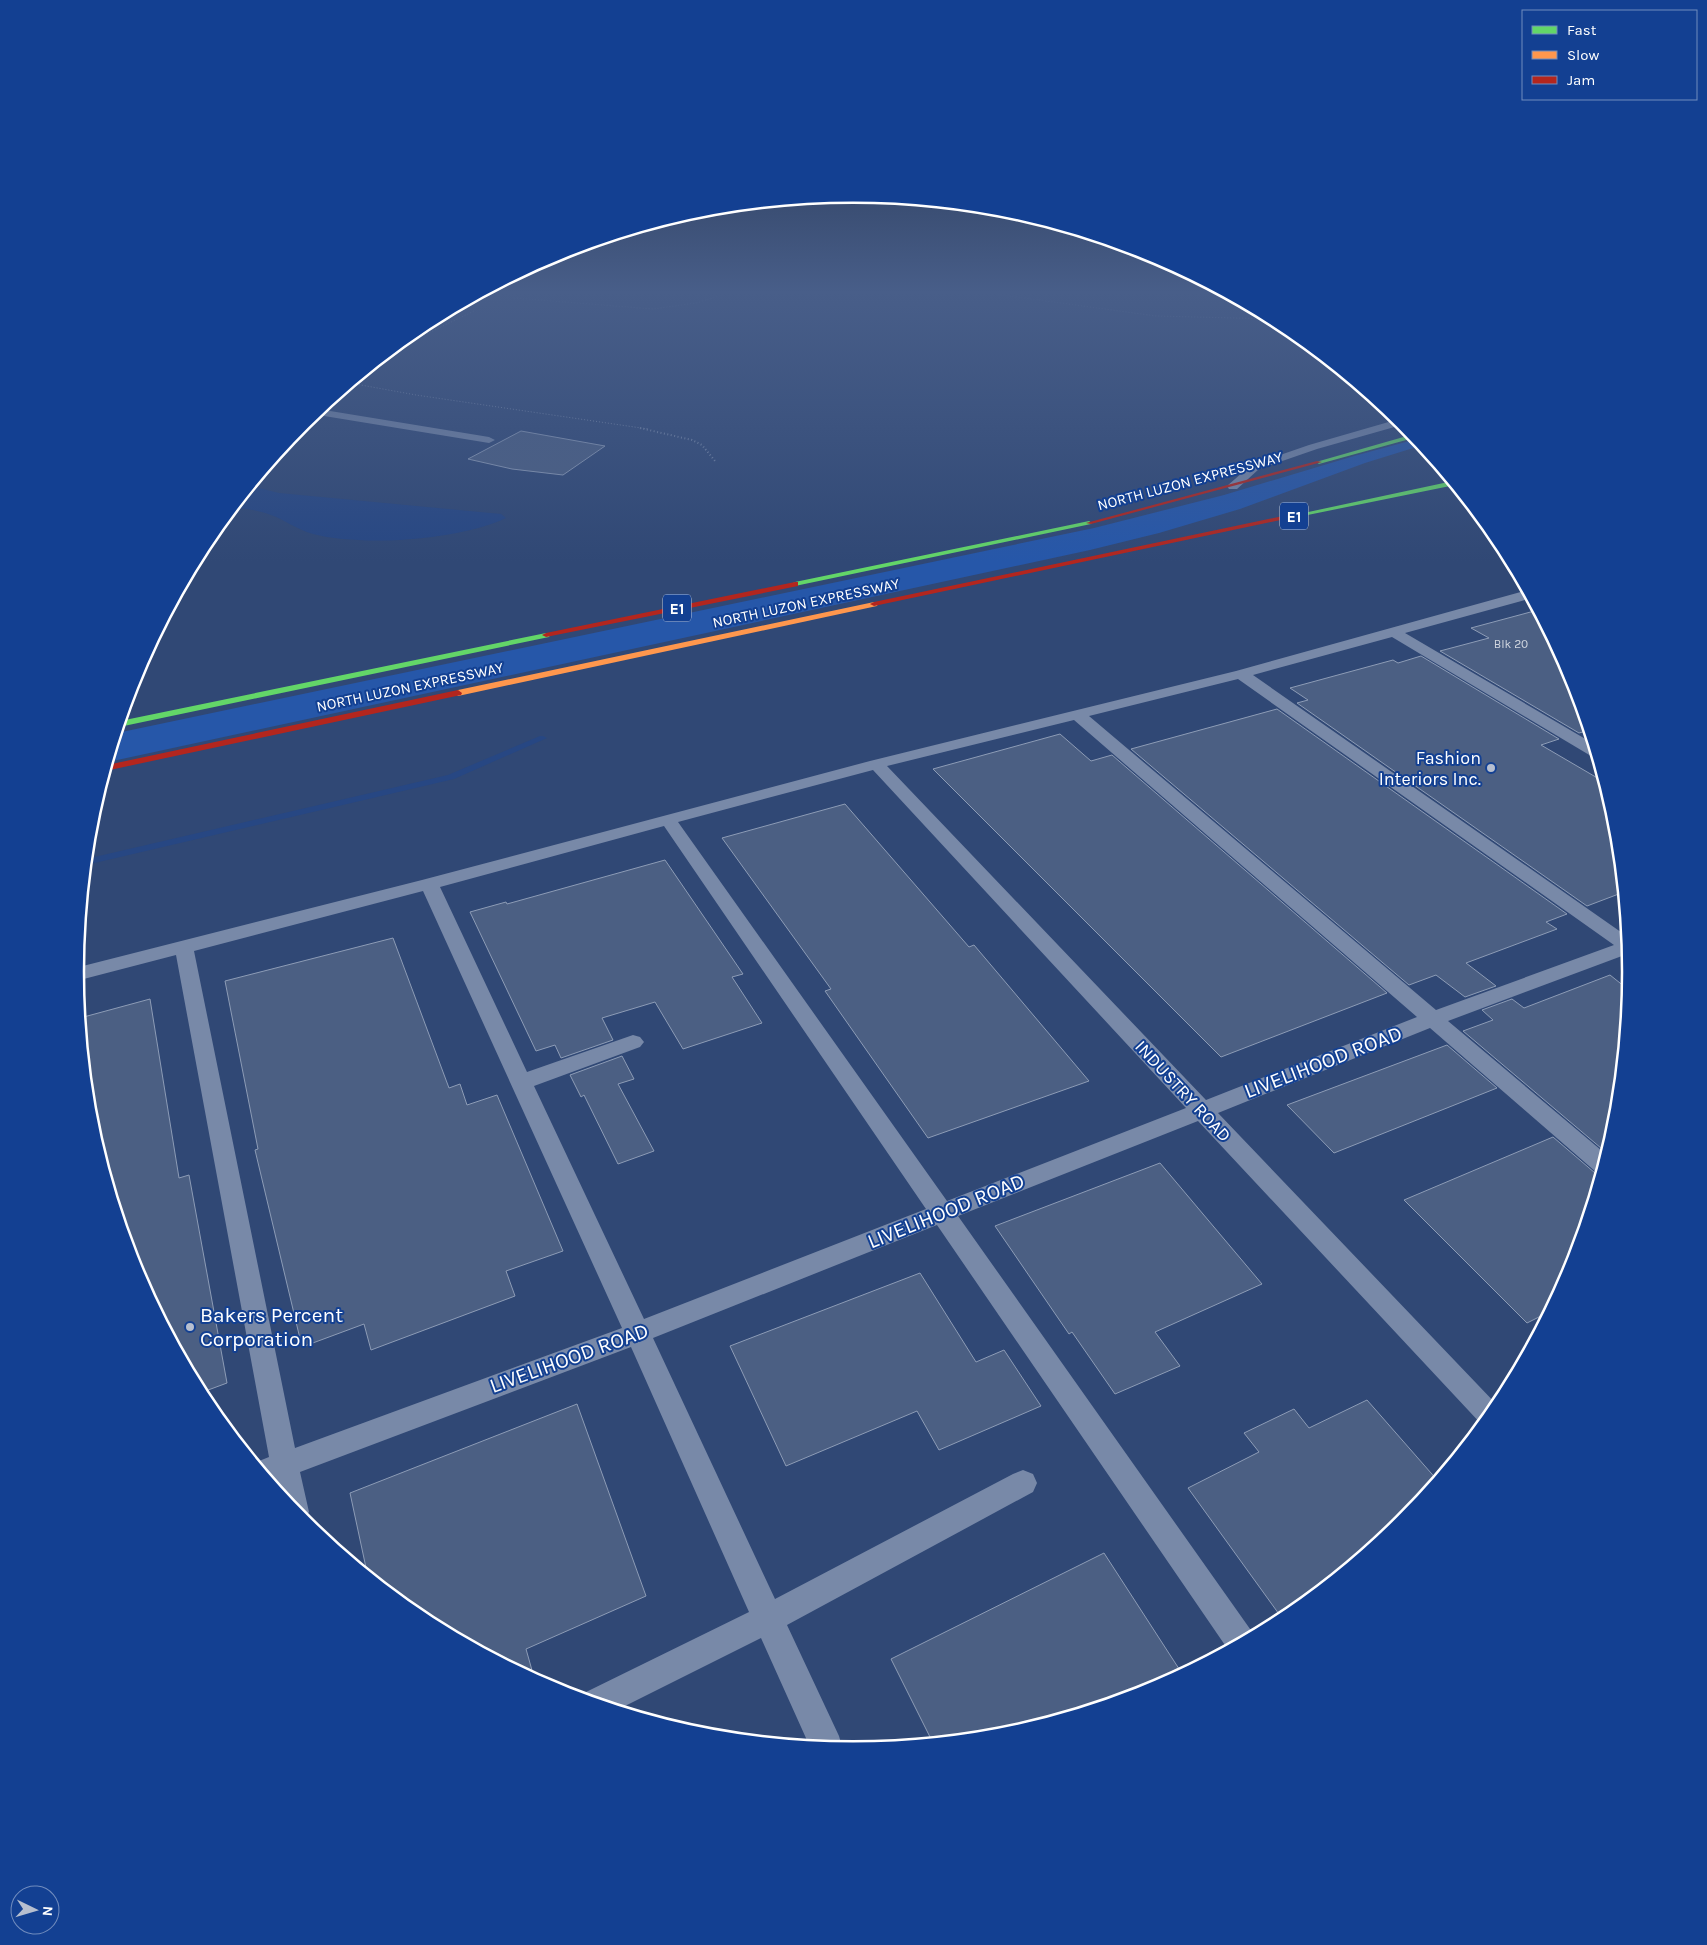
<svg xmlns="http://www.w3.org/2000/svg" width="1707" height="1945" viewBox="0 0 1707 1945" font-family="Karla,sans-serif">
<style>
.green{fill:#2657a9}
.water{fill:#274783}
.lines{fill:none;stroke-linecap:round;stroke-linejoin:round}
.stream{fill:#274783;fill-rule:evenodd}
.building{fill:#4b5f83;stroke:#8d9cb6}
.path-far1{stroke:#7889a8;stroke-width:1;stroke-dasharray:1 2;stroke-linecap:butt}
.path{stroke:#7889a8;stroke-width:2;stroke-dasharray:1 2.5;stroke-linecap:butt}
.lane{fill:#7889a8;fill-rule:evenodd}
.street{fill:#7889a8;fill-rule:evenodd}
.fast{fill:#63d668;fill-rule:evenodd}
.slow{fill:#ff974d;fill-rule:evenodd}
.jam{fill:#b3261e;fill-rule:evenodd}
.poi-dot{fill:#b7bfcf;stroke:#134092;stroke-width:2}
.labels{text-anchor:middle;dominant-baseline:central;stroke-width:4;stroke-linejoin:round;paint-order:stroke}
.far-number-label{font-size:12px;fill:#d2d7e0}
.far-street-label{font-size:15px;fill:#fff;stroke:#134092}
.shield{fill:#134092;stroke:#b8c6de;stroke-width:1}
.shield-label{font-size:16px;font-weight:bold;fill:#fff}
.poi-label{font-size:18px;fill:#fff;stroke:#134092;text-anchor:end}
.street-label{font-size:18px;fill:#fff;stroke:#134092}
.near-street-label{font-size:21px;fill:#fff;stroke:#134092}
.near-poi-label{font-size:21px;fill:#fff;stroke:#134092;text-anchor:start}
.rim{fill:none;stroke:#fff;stroke-width:2.5}
</style>
<rect width="100%" height="100%" fill="#304875"/>
<path class="green" d="M1413,440L1423,445L1365,463L1240,509L1159,533L1090,550L108,762L117,733L1094,528L1224,495L1354,456Z"/>
<path class="water" d="M251,486L279,493L501,514L506,518C459,540 364,547 313,534C298,530 285,520 271,515C259,510 246,509 233,507Z"/>
<g class="lines">
<path class="stream" d="M540,736H543L547,738L454,779L86,865V859L448,775Z"/>
</g>
<path class="building" d="M521,431L605,446L563,475L512,469L468,459Z
M1538,610L1573,675L1590,730L1579,733L1440,651L1489,638L1471,628Z
M1421,656L1559,739L1541,745L1606,783L1617,821L1624,892L1587,906L1297,703L1308,700L1290,688L1393,660L1398,663Z
M1277,709L1567,914L1546,922L1557,929L1466,963L1496,986L1465,997L1436,975L1409,985L1131,749Z
M1060,734L1091,761L1112,755L1387,993L1221,1057L933,769Z
M845,804L969,947L974,945L1089,1081L928,1138L825,991L831,989L722,838Z
M665,860L743,974L732,977L762,1023L683,1049L655,1002L602,1018L613,1040L561,1058L555,1045L536,1051L470,912L506,902L507,904Z
M393,938L449,1088L460,1084L467,1105L497,1095L563,1251L506,1271L515,1296L371,1350L364,1324L302,1347L255,1150L258,1149L225,981Z
M1610,975L1630,991L1617,1125L1608,1154L1463,1031L1493,1020L1482,1010L1512,999L1524,1008Z
M150,999L179,1178L189,1175L227,1383L200,1393L134,1270L90,1124L80,1018Z
M1447,1045L1497,1088L1334,1153L1287,1105Z
M622,1056L634,1079L618,1084L654,1151L618,1164L584,1095L581,1097L570,1075Z
M1553,1137L1595,1173L1601,1176L1573,1271L1551,1311L1527,1323L1404,1200Z
M1160,1163L1262,1284L1155,1332L1180,1366L1115,1394L1072,1332L1069,1334L995,1226Z
M920,1273L976,1362L1004,1350L1041,1406L939,1450L917,1411L786,1466L730,1346Z
M1367,1400L1438,1481L1404,1523L1284,1621L1188,1488L1259,1452L1244,1433L1294,1409L1309,1428Z
M577,1404L646,1596L526,1649L535,1681L421,1620L368,1577L350,1493Z
M1104,1553L1183,1675L1151,1692L1005,1736L933,1743L891,1659Z"/>
<g class="lines">
<path class="path-far1" d="M965,290L1156,316L1275,319
M514,298L653,309L696,303L740,290
M389,352L474,311
M350,383L416,395L648,429"/>
<path class="path" d="M640,428L692,440L702,445L715,461"/>
<path class="lane" d="M490,290H501L493,295H487L486,293Z
M318,409L489,437L495,440L489,443L312,414Z
M1399,419L1405,424L1317,449L1259,469L1237,489H1229L1227,486L1251,465L1309,445Z
M1528,590L1532,598L1405,633L1594,744L1598,758L1591,756L1392,637L1253,675L1628,937L1630,953L1448,1021L1608,1156L1602,1174L1596,1172L1430,1028L1218,1113L1499,1407L1483,1426L1198,1121L958,1216L1255,1636L1229,1651L937,1225L653,1338L775,1599L1013,1474L1023,1470L1033,1474L1037,1483L1033,1492L787,1625L839,1736L843,1750L810,1747L761,1638L617,1710L581,1699L584,1693L749,1612L631,1347L300,1472L309,1512L302,1522L275,1489L274,1482L270,1483L254,1463L269,1457L176,955L76,981L75,968L422,880L870,761L1236,671ZM1238,679L1614,945L1436,1010L1089,716ZM1074,720L1417,1017L1206,1100L887,766ZM873,770L1186,1108L947,1201L678,822ZM664,826L926,1209L644,1319L534,1086L640,1047L644,1042L640,1037L633,1035L527,1072L440,887ZM423,891L622,1328L295,1448L194,951Z"/>
<path class="street" d="M487,290L491,291L493,293L491,295L479,294Z"/>
<path class="fast" d="M1414,434L1417,437L1319,464L1316,462Z
M1453,481L1455,485L1288,519L1285,517Z
M1089,521L1092,523L1091,524L795,586L791,584L795,582Z
M546,633L550,635L549,637L119,727L120,721Z"/>
<path class="slow" d="M874,602L878,604L877,606L458,696L454,693L458,690Z"/>
<path class="jam" d="M1317,461L1322,462L1091,524L1086,523Z
M1288,515L1291,517L1290,518L874,606L870,604L874,602Z
M795,582H798V586L546,637L542,635L546,633Z
M458,690L462,693L461,695L105,771L107,765Z"/>
</g>
<linearGradient id="sky" x2="0" y2="1"><stop stop-color="#1a2840"/><stop offset="0.52" stop-color="#485e89"/><stop offset="1" stop-color="#485e89" stop-opacity="0"/></linearGradient>
<rect width="1707" height="562" fill="url(#sky)"/>
<g class="poi-dot">
<circle cx="1491" cy="768" r="5"/>
<circle cx="190" cy="1327" r="5"/>
</g>
<g class="labels">
<g class="far-number-label">
<text x="1511" y="644">Blk 20</text>
</g>
<g class="far-street-label">
<text transform="translate(1190 481) rotate(-15)">NORTH LUZON EXPRESSWAY</text>
<text transform="translate(806 603) rotate(-12)">NORTH LUZON EXPRESSWAY</text>
<text transform="translate(410 687) rotate(-12)">NORTH LUZON EXPRESSWAY</text>
</g>
<g class="shield">
<rect x="1280" y="502.5" width="28" height="27" rx="4"/>
<rect x="663" y="594.5" width="28" height="27" rx="4"/>
</g>
<g class="shield-label">
<text x="1294" y="516">E1</text>
<text x="677" y="608">E1</text>
</g>
<g class="poi-label">
<text x="1481" y="758">Fashion<tspan x="1481" dy="21">Interiors Inc.</tspan></text>
</g>
<g class="street-label">
<text transform="translate(1183 1091) rotate(47)">INDUSTRY ROAD</text>
</g>
<g class="near-street-label">
<text transform="translate(1323 1062) rotate(-21)">LIVELIHOOD ROAD</text>
<text transform="translate(946 1211) rotate(-22)">LIVELIHOOD ROAD</text>
<text transform="translate(569 1358) rotate(-20)">LIVELIHOOD ROAD</text>
</g>
<g class="near-poi-label">
<text x="200" y="1315">Bakers Percent<tspan x="200" dy="24">Corporation</tspan></text>
</g>
</g>
<path d="M0 0H1707V1945H0ZM84 972a769 769 0 1 1 1538 0a769 769 0 1 1-1538 0Z" fill="#134092" fill-rule="evenodd"/>
<path class="rim" d="M84 972a769 769 0 1 1 1538 0a769 769 0 1 1-1538 0Z"/>
<rect x="1522" y="10" width="175" height="90" fill="#134092" stroke="#718cbe"/>
<rect x="1532" y="26" width="25" height="8" fill="#63d668" stroke="#718cbe"/>
<text x="1567" y="35" font-size="15" fill="#ffffff">Fast</text>
<rect x="1532" y="51" width="25" height="8" fill="#ff974d" stroke="#718cbe"/>
<text x="1567" y="60" font-size="15" fill="#ffffff">Slow</text>
<rect x="1532" y="76" width="25" height="8" fill="#b3261e" stroke="#718cbe"/>
<text x="1567" y="85" font-size="15" fill="#ffffff">Jam</text>
<g transform="translate(35 1910) rotate(95)"><circle r="24" fill="#134092" stroke="#718cbe"/>
<path d="M0-4L9 19L0 12L-9 19Z" fill="#b7bfcf"/>
<text y="-8" font-size="14" font-weight="bold" text-anchor="middle" fill="#ffffff">N</text>
</g>
</svg>
